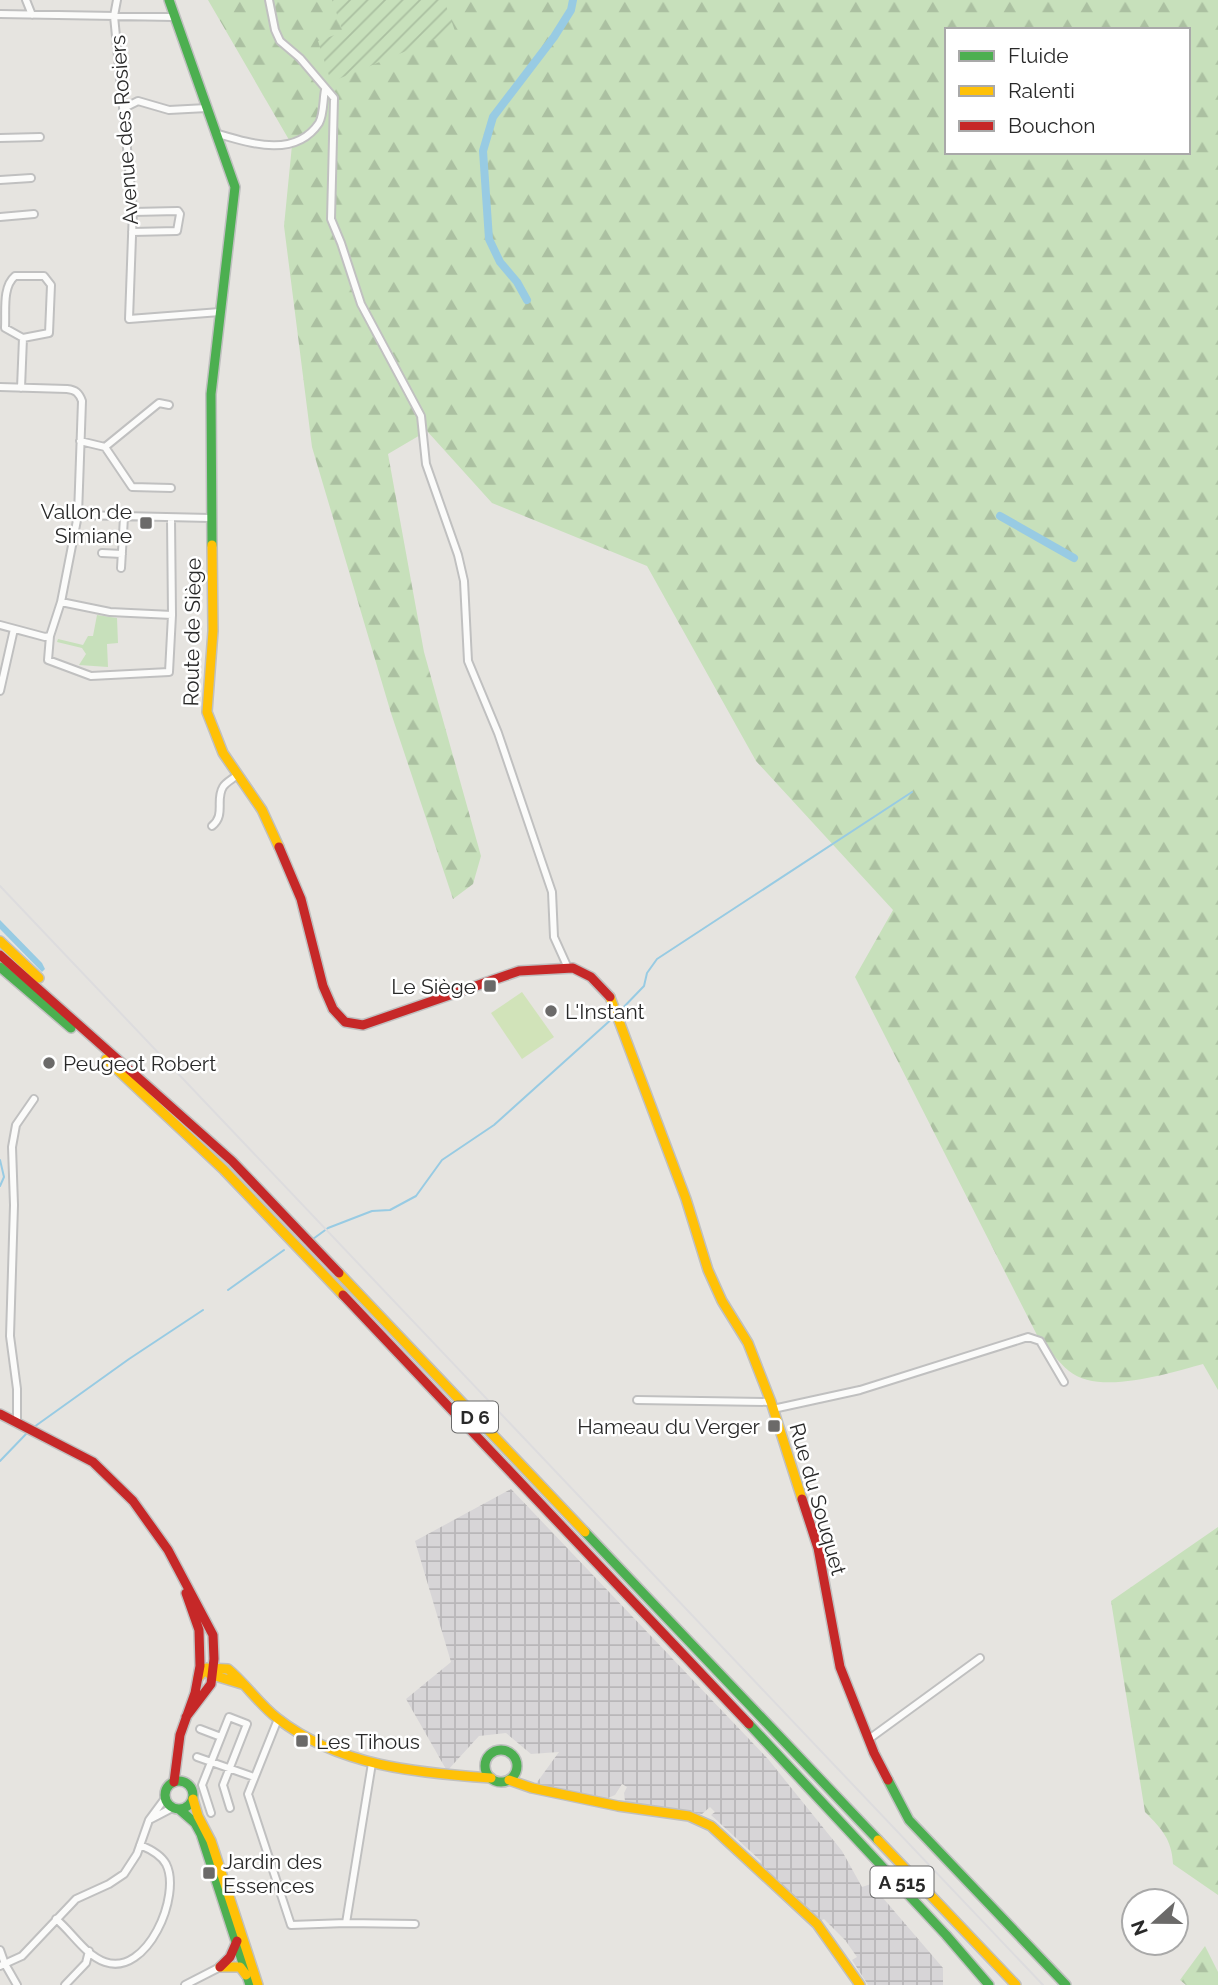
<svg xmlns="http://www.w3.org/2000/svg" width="1218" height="1985" viewBox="0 0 1218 1985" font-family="Raleway,sans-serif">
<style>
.industrial{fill:url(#industrial-grid)}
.grass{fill:#c7e0bb}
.forest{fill:url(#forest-firs);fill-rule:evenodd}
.garden{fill:url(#garden-furrows)}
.pitch{fill:#d1e3b9}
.water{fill:#98cbe3}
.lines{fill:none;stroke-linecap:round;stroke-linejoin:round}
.stream{stroke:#98cbe3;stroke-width:2}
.canal{stroke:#98cbe3;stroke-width:8}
.street-casing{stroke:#c0c0c0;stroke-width:10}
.fast-casing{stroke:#c0c0c0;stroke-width:12}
.slow-casing{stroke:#c0c0c0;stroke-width:12}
.jam-casing{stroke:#c0c0c0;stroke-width:12}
.street{stroke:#fbfbfa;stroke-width:6}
.fast{stroke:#4caf50;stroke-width:9}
.slow{stroke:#ffc107;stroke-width:9}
.jam{stroke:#c62828;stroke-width:9}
.rail{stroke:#dddcde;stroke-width:2}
.poi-dot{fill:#6b6a69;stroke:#fff;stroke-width:2.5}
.labels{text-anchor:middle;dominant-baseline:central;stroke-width:5;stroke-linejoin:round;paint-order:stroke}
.shield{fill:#fff;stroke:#696969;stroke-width:2}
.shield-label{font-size:19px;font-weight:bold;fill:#292929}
.street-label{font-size:21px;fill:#292929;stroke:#fff}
.poi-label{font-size:21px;fill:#292929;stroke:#fff;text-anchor:start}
</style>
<defs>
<pattern id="industrial-grid" width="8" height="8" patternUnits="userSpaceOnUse" patternTransform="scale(1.75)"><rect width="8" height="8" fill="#d7d5d7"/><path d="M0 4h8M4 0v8" fill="none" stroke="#b9b7b9"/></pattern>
<pattern id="forest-firs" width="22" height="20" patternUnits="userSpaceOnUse" patternTransform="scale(1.75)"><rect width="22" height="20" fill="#c7e0bb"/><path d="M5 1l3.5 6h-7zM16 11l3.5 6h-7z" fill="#abc0a1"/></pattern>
<pattern id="garden-furrows" width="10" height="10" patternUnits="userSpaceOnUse" patternTransform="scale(1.75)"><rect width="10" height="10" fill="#c7e0bb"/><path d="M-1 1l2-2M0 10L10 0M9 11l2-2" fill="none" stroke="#abc0a1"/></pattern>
</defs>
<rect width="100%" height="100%" fill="#e6e4e0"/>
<path class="industrial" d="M511,1489L768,1759L842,1851L862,1887L871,1884L943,1968V1985H868L852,1960L857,1957L845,1940L824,1919L820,1921L760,1864L761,1861L711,1815L715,1812L710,1807L702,1814L630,1803L625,1801L624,1793L627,1787L622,1784L615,1795L606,1799L535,1785L559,1752L531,1754L506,1733L479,1736L447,1771L406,1699L451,1662L415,1541Z"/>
<path class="grass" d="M97,615L117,618L118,643L107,644L108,667L79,665L86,654L82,648L57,642L58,639L83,645L88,636H93Z"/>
<path class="forest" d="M208,0H1218V1390L1203,1364C1169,1373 1099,1396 1069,1371C1058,1362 1049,1349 1039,1339L855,977L893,910L756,761L647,566L492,503L427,431L388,454L424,652L481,856L473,884L453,899L391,713L312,447L284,226L292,145ZM947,30H1188V152H947Z
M1218,1527V1895L1173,1864C1172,1840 1162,1829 1145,1812L1111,1601Z
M1205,1946L1218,1972V1985H1186L1180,1980Z"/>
<path class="garden" d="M332,0H444L455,31L331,82L318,41L343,32Z"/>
<path class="pitch" d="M522,992L554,1037L522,1059L491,1013Z"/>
<path class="water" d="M0,920L42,963L45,969L42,972L0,929Z"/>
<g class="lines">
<path class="stream" d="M618,1013L644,986L647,973L657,959L912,792
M0,1160L4,1177L0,1186
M313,1239L328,1228L372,1211L390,1210L416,1196L442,1160L494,1125L614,1017
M228,1290L284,1250
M34,1427L129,1359L203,1310
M0,1461L27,1433"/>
<path class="canal" d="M527,300L517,282L500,262L489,239L483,151L493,117L554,37L571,10L573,0
M1000,516L1074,558"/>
<g class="street-casing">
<path id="street" d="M26,0L32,15
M117,0L114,16L133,209L129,319L220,312
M269,0L275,30L280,41L300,58L334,98L331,219L341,243L361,304L421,416L426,464L458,555L464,581L468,661L498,733L537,848L552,892L554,937L568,968
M0,14L174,17
M124,108L138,101L169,110L207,108
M215,133C249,143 295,159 319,123C324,114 323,99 325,90
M0,138L40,137
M0,180L31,178
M0,217L34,214
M132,232L177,231L180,214L178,211L133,212
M15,276H44L51,285L49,333L23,338L5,328C6,311 2,287 15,276Z
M0,387L67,389C76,390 79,393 82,401L78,515L210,518
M21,388L23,338
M80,441L105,447L159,403L169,405
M105,447L132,487L171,488
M78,515L61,602L50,636L48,660L91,676L169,672L172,615
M102,553L122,554
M121,568L124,517
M61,602L110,612L172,615L171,519
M0,625L45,637L50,636
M0,691L14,629
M212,826C226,815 215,800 223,787C226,782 233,779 237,775
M637,1400L771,1402
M773,1409L860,1390L1028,1337L1040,1341L1064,1382
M17,1423V1389L10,1336L14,1205L12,1147L16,1125L34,1099
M278,1719L248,1794L291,1925L346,1923L372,1763
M200,1729L221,1737
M869,1739L980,1658
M197,1757L254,1777
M211,1813L202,1785L229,1717L247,1724L223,1785L230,1808
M151,1819L174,1807
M56,1919C72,1932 85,1955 105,1962C147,1977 182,1895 166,1864C161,1855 150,1849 140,1845
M346,1923L415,1924
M0,1950L5,1964L17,1985
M0,1966L22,1956L76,1899L109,1884L124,1874L137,1854L149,1820L166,1797
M65,1985L86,1963L89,1951
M185,1985L220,1967"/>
</g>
<g class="fast-casing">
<path id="fast" d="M169,0L235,187L211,394L212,545
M0,967L71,1028
M585,1532L878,1840
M749,1724L946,1935L989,1985
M485 1766a16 16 0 1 1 32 0a16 16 0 1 1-32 0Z
M888,1780L909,1820L1066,1985
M165 1795a14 14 0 1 1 28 0a14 14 0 1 1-28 0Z
M179,1809L195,1823L201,1834L250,1985"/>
</g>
<g class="slow-casing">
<path id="slow" d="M212,545L213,631L207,712L223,753L262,810L279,847
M0,941L39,978
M610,997L686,1199L708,1270L722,1301L748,1343L771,1402L802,1499
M106,1059L224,1170L343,1295
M339,1273L585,1532
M209,1674L242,1684
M198,1678L206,1668L228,1669C246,1684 259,1704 277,1718C338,1766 417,1773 491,1778
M509,1780L532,1788L618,1806L689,1816L711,1826L817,1924L860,1985
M193,1799L198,1816L211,1841L258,1985
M878,1840L1016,1985
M220,1967H240L246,1975"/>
</g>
<g class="jam-casing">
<path id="jam" d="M279,847L301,899L323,986L333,1009L345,1022L363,1025L519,971L573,968L591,977L610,997
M0,955L232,1161L339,1273
M343,1295L749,1724
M0,1414L93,1462L133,1501L168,1550L213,1635L214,1659L211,1684L186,1717
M802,1499L818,1548L840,1667L874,1753L888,1780
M174,1782L180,1735L195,1693L200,1666L199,1630L186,1593
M220,1967L230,1957L237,1941"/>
</g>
<use href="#street" class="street"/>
<use href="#fast" class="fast"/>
<use href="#slow" class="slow"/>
<use href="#jam" class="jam"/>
<path class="rail" d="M0,886L1043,1985"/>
</g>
<g class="poi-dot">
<rect x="139" y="516" width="14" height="14" rx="3.5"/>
<rect x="483" y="979" width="14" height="14" rx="3.5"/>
<circle cx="551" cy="1011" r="7"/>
<circle cx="49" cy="1063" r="7"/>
<rect x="767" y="1419" width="14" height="14" rx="3.5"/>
<rect x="295" y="1734" width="14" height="14" rx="3.5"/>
<rect x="202" y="1866" width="14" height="14" rx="3.5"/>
</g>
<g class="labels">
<g class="shield">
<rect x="452" y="1401.5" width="46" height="31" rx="5"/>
<rect x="870.5" y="1866.5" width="63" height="31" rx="5"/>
</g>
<g class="shield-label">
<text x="475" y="1417">D 6</text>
<text x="902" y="1882">A 515</text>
</g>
<g class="street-label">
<text transform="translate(124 130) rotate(-94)">Avenue des Rosiers</text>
<text transform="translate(192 632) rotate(-89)">Route de Siège</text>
<text transform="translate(818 1499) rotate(74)">Rue du Souquet</text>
</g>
<g class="poi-label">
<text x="132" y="511" text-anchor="end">Vallon de<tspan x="132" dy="24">Simiane</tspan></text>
<text x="476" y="986" text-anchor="end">Le Siège</text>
<text x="565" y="1011">L'Instant</text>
<text x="63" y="1063">Peugeot Robert</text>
<text x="760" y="1426" text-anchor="end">Hameau du Verger</text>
<text x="316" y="1741">Les Tihous</text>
<text x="223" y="1861">Jardin des<tspan x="223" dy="24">Essences</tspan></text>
</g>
</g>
<rect x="945" y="28" width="245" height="126" fill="#ffffff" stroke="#a9a9a9" stroke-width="2"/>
<rect x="959" y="51" width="35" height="10" fill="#4caf50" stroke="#a9a9a9" stroke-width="2"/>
<text x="1008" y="63" font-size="21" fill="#292929">Fluide</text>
<rect x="959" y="86" width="35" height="10" fill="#ffc107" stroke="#a9a9a9" stroke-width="2"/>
<text x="1008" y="98" font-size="21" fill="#292929">Ralenti</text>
<rect x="959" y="121" width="35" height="10" fill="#c62828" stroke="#a9a9a9" stroke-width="2"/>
<text x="1008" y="133" font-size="21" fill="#292929">Bouchon</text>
<g transform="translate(1155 1922) rotate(249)"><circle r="33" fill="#ffffff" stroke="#a9a9a9" stroke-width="2"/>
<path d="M0-5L12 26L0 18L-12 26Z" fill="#6b6a69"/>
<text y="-10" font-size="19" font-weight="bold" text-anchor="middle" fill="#292929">N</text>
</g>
</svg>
